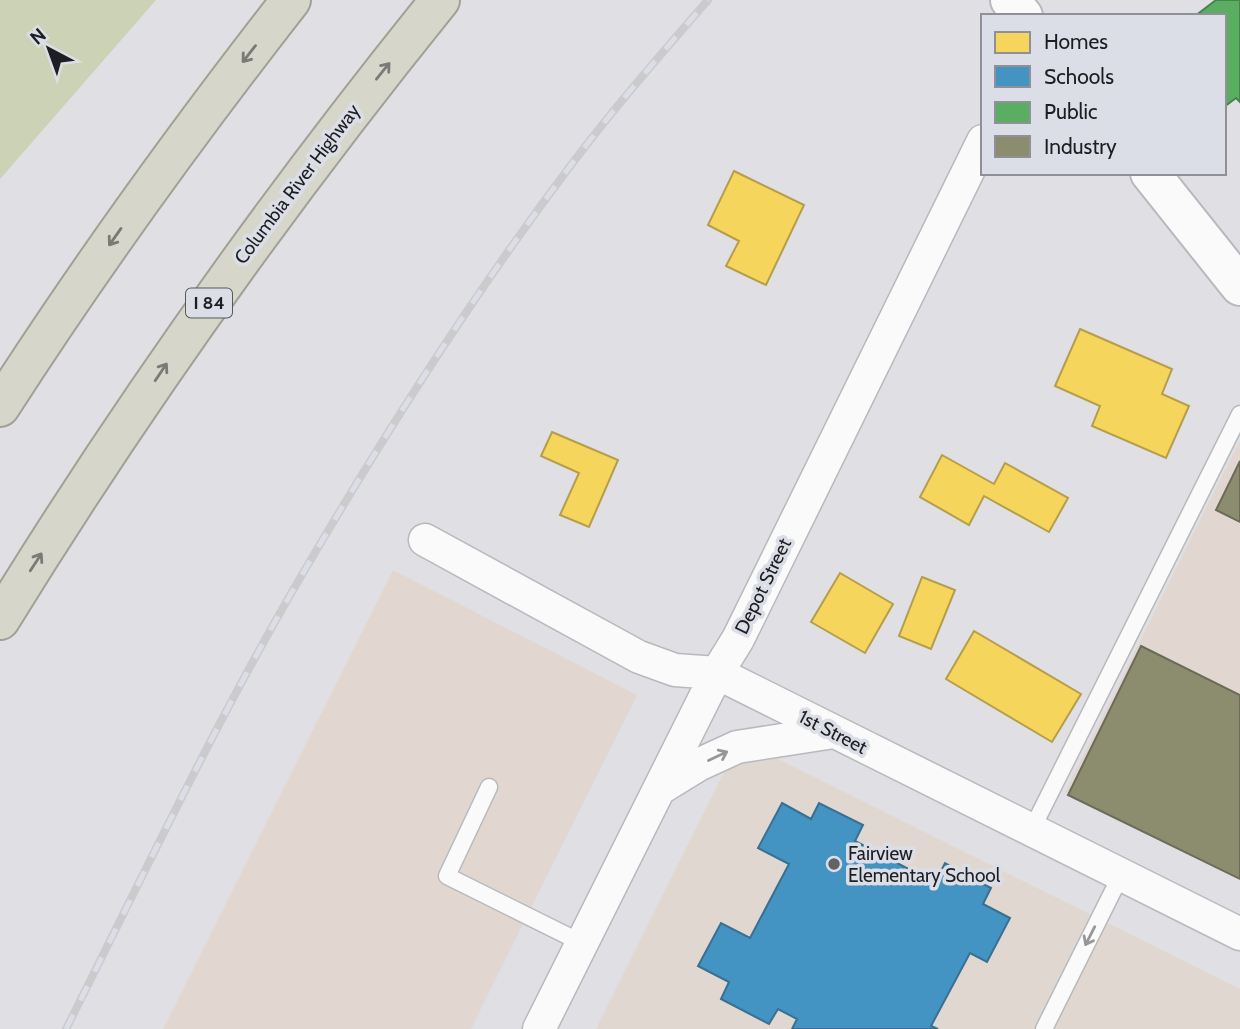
<svg xmlns="http://www.w3.org/2000/svg" width="1240" height="1029" viewBox="0 0 1240 1029" font-family="Cabin,sans-serif">
<style>
.industrial{fill:#e1d7d0}
.education{fill:#e1d7d1}
.green{fill:#ccd2b6}
.homes{fill:#f6d55c;stroke:#b59e4a;stroke-width:2}
.schools{fill:#4393c3;stroke:#387092;stroke-width:2}
.public{fill:#5aae61;stroke:#48834e;stroke-width:2}
.industry{fill:#8c8c6e;stroke:#6b6b57;stroke-width:2}
.lines{fill:none;stroke-linecap:round;stroke-linejoin:round}
.service-casing{stroke:#b8b9bd;stroke-width:19}
.minor-casing{stroke:#b8b9bd;stroke-width:35}
.secondary-casing{stroke:#b8b9bd;stroke-width:42}
.motorway-casing{stroke:#a0a194;stroke-width:42}
.service{stroke:#fafafb;stroke-width:16}
.minor{stroke:#fafafb;stroke-width:32}
.secondary{stroke:#fafafb;stroke-width:38}
.motorway{stroke:#d6d7ca;stroke-width:38}
.rail-casing{stroke:#cbcbcd;stroke-width:8}
.rail{stroke:#dcdee7;stroke-width:5;stroke-dasharray:16;stroke-linecap:butt}
.oneway{stroke:#7a7a76}
.oneway2{stroke:#979799}
.poi-dot{fill:#616265;stroke:#dcdee7;stroke-width:2.5}
.labels{text-anchor:middle;dominant-baseline:central;stroke-width:7;stroke-linejoin:round;paint-order:stroke}
.shield{fill:#dcdee7;stroke:#56585c;stroke-width:2}
.shield-label{font-size:18px;font-weight:bold;fill:#1d1e21}
.street-label{font-size:19px;fill:#1d1e21;stroke:#dcdee7}
.poi-label{font-size:19px;fill:#1d1e21;stroke:#dcdee7;text-anchor:start}
</style>
<rect width="100%" height="100%" fill="#dfdfe4"/>
<path class="industrial" d="M1240,440V875L1065,792Z
M393,570L637,695L471,1029H163Z"/>
<path class="education" d="M740,740L1240,989V1029H596Z"/>
<path class="green" d="M0,0H156L0,179Z"/>
<path class="homes" d="M734,171L804,205L766,285L726,266L739,241L708,225Z
M1080,329L1172,369L1162,394L1189,406L1166,458L1092,426L1100,406L1055,386Z
M552,432L618,460L589,527L560,515L579,473L541,456Z
M942,455L994,484L1005,463L1068,498L1049,532L984,496L969,525L920,497Z
M840,573L893,604L865,653L811,622Z
M922,577L955,590L931,649L899,636Z
M974,631L1081,694L1052,742L946,679Z"/>
<path class="schools" d="M782,803L811,819L819,803L863,825L855,841L935,883L945,863L991,888L983,904L1010,918L987,962L970,953L931,1026L938,1029H792L797,1019L778,1009L769,1024L721,999L729,982L698,966L721,923L750,938L789,864L758,848Z"/>
<path class="public" d="M1216,0H1240V102L1236,98L1224,107V16H1195Z"/>
<path class="industry" d="M1240,461V522L1216,510Z
M1141,646L1240,695V879L1068,795Z"/>
<g class="lines">
<g class="service-casing">
<path id="service" d="M489,787L447,876L582,943
M1031,831L1240,414
M1044,1029L1121,875"/>
</g>
<g class="minor-casing">
<path id="minor" d="M425,540L639,657L675,670L717,673L1240,934
M659,789L698,765L737,747L834,732
M539,1029L717,673L738,639L983,141"/>
</g>
<g class="secondary-casing">
<path id="secondary" d="M1010,0L1023,16
M1150,173L1240,286"/>
</g>
<g class="motorway-casing">
<path id="motorway" d="M0,407C90,267 188,132 291,0
M0,620C133,404 280,198 440,0"/>
</g>
<use href="#service" class="service"/>
<use href="#minor" class="minor"/>
<use href="#secondary" class="secondary"/>
<use href="#motorway" class="motorway"/>
<g class="rail-casing">
<path id="rail" d="M66,1029C143,876 216,721 303,573C385,433 473,295 571,165C614,108 661,54 708,0"/>
</g>
<use href="#rail" class="rail"/>
</g>
<defs><path id="oneway-shaft" d="M-6 0H5M1.5-3L5.5 0L1.5 3" fill="none" stroke-width="1.6" stroke-linecap="round" stroke-linejoin="round" transform="scale(1.75)"/></defs>
<g class="oneway">
<use href="#oneway-shaft" transform="translate(249 54) rotate(128)"/>
<use href="#oneway-shaft" transform="translate(383 71) rotate(-51)"/>
<use href="#oneway-shaft" transform="translate(115 237) rotate(125)"/>
<use href="#oneway-shaft" transform="translate(161 372) rotate(-56)"/>
<use href="#oneway-shaft" transform="translate(36 562) rotate(-57)"/>
</g>
<g class="oneway2">
<use href="#oneway-shaft" transform="translate(718 756) rotate(-25)"/>
<use href="#oneway-shaft" transform="translate(1090 936) rotate(117)"/>
</g>
<circle class="poi-dot" cx="834" cy="864" r="7"/>
<g class="labels">
<rect class="shield" x="186" y="288.5" width="46" height="29" rx="5"/>
<g class="shield-label">
<text x="209" y="303">I 84</text>
</g>
<g class="street-label">
<text transform="translate(297 184) rotate(-53)">Columbia River Highway</text>
<text transform="translate(763 586) rotate(-64)">Depot Street</text>
<text transform="translate(833 732) rotate(27)">1st Street</text>
</g>
<g class="poi-label">
<text x="848" y="853">Fairview<tspan x="848" dy="22">Elementary School</tspan></text>
</g>
</g>
<rect x="981" y="14" width="245" height="161" fill="#dcdee7" stroke="#909198" stroke-width="2"/>
<rect x="995" y="32" width="35" height="21" fill="#f6d55c" stroke="#909198" stroke-width="2"/>
<text x="1044" y="49" font-size="21" fill="#1d1e21">Homes</text>
<rect x="995" y="66" width="35" height="21" fill="#4393c3" stroke="#909198" stroke-width="2"/>
<text x="1044" y="84" font-size="21" fill="#1d1e21">Schools</text>
<rect x="995" y="102" width="35" height="21" fill="#5aae61" stroke="#909198" stroke-width="2"/>
<text x="1044" y="119" font-size="21" fill="#1d1e21">Public</text>
<rect x="995" y="136" width="35" height="21" fill="#8c8c6e" stroke="#909198" stroke-width="2"/>
<text x="1044" y="154" font-size="21" fill="#1d1e21">Industry</text>
<g transform="translate(49 49) rotate(319)" stroke="#dcdee7" stroke-width="5" paint-order="stroke">
<path d="M0-5L12 26L0 18L-12 26Z" fill="#1d1e21"/>
<text y="-10" font-size="19" font-weight="bold" text-anchor="middle" fill="#1d1e21">N</text>
</g>
</svg>
